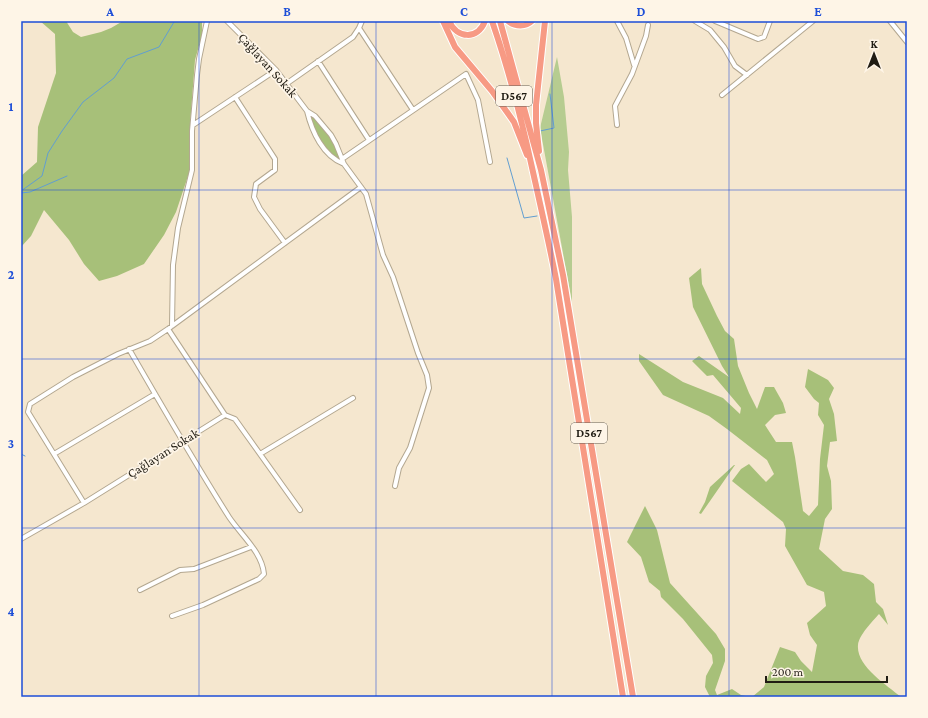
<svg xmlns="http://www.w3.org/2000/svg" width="928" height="718" viewBox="0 0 928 718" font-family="'Crimson Pro',serif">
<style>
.green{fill:#b6cc90}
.forest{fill:#a7c079}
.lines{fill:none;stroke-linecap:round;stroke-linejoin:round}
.stream{stroke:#619ed1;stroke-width:1}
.minor-casing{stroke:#b3a790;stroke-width:6}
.highway-casing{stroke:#fff;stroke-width:8}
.minor{stroke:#fff;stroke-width:4}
.highway{stroke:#f79a84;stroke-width:6}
.grid{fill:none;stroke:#1d4ed8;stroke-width:1;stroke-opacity:0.55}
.labels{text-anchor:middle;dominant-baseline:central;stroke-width:3.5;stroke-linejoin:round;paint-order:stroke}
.shield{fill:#fef5e7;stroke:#635d53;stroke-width:1}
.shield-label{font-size:12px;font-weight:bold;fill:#201c13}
.street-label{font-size:13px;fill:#201c13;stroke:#fef5e7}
.neatline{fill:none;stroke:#1d4ed8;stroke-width:1.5}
.grid-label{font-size:13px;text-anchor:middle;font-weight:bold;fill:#1d4ed8}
</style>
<rect width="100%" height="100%" fill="#f5e7cf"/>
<path class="green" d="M557,57L564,97L569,152L568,170L572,217V302L540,128Z"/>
<path class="forest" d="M40,21H66L73,32L81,37L101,32L111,28L123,21H202V35L195,60L190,125V170L176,212L164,235L144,264L117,276L99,281L84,264L69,240L44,210L31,236L21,247V176L37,162L38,127L56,73L55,34Z
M310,114L312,115L332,139L341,162C322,146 315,139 310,114Z
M701,268L702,284L717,316L725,331L734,339L738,366L749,393L757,409L765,387H774L783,403L786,413L775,415L765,425L776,442H792L795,457L803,511L809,516L818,505L820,459L824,425L818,415L819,403L814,399L805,387L808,369L828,380L834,388L829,399L834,414L837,441L830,442L827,466L831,481L832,509L825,519L819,549L843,571L863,575L874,584L876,602L883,609L888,625L879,614C872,622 859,635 858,645C856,666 887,685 901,697H752L764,687L780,647L795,652L801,661L812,672L817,645L810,635L807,623L826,606L824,592L807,585L785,546L786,529L783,522L732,481L741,469L749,464L766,482L774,474L767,460L727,429L709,416L663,395L639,361V354L683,382L723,398L740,414L741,408L713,375L707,376L692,361L699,356L729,377L722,366L693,307L689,278Z
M734,465H735L701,514L699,513L705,502L710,487Z
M645,506L657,530L670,583L716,634L725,649V661L715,690L717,695L732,689L741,695L750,697H710L705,687L706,676L713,663L712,655L683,619L661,597L660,591L649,582L641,557L627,542Z"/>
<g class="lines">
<path class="stream" d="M540,131L554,128L550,94
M507,158L524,218L537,216
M21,191L42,176L48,153L62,131L83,102L114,78L127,59L159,47L174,22
M21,193L30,192L67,176
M21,454L25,456"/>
<g class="minor-casing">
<path id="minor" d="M227,21L276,70L307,111L315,116L331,135L336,144L344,164L366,194L383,255L393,277L418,353L427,375L429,388L410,448L399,468L395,486
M617,21L626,38L634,65
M695,21L710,30L724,47L735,66L747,75
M715,21L758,39L764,37L770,21
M890,21L907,42
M359,28L413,110
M318,61L369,140
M286,84L353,37L359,28L362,21
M722,95L813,21
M235,97L275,159V170L256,184L254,197L260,209L285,243
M307,111C312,132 323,156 344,164
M193,125L276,70
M617,125L615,106L632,74L646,36L648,25
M342,159L466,74L478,100L490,162
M172,326L173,265L178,228L192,170V131L197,75L199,59L207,21
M129,349C162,406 194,462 229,517C241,535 262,552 264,574L259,579L203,605L172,616
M225,415L235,419L300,510
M54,454L155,394
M260,454L353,398
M84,503L28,412L30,404L73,377L118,354L150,341L168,329L361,187
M21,539L84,503L225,415L168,329
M140,590L180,570L194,569L251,547"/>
</g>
<g class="highway-casing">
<path id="highway" d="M443,21L455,47L492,91L514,122L527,155
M449,21C457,39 478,40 485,21
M492,21C509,70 522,121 533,172C541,208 549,243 556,279L623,697
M500,21L541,170L563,275L633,697
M508,21C515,27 526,27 532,21
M539,151L536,123V105L545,21"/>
</g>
<use href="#minor" class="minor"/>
<use href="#highway" class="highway"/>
</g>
<path class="grid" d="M199,21V697M376,21V697M552,21V697M729,21V697M21,190H907M21,359H907M21,528H907"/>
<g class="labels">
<g class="shield">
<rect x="496" y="86" width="36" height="20" rx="3"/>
<rect x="571" y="423" width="36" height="20" rx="3"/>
</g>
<g class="shield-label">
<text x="514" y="96">D567</text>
<text x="589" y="433">D567</text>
</g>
<g class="street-label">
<text transform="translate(268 65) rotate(48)">Çağlayan Sokak</text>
<text transform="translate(163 453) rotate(-32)">Çağlayan Sokak</text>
</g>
</g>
<rect width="928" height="718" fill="none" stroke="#fef5e7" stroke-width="44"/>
<g transform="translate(874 54)" stroke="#fef5e7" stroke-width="3" paint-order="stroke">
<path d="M0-3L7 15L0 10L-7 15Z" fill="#201c13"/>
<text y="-6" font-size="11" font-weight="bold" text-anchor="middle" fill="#201c13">K</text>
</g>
<path d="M766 676v6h121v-6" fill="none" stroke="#201c13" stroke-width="2"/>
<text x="772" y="676" font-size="12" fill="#201c13" stroke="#fef5e7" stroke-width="3" paint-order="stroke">200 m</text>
<rect x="22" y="22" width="884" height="674" class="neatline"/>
<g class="grid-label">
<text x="110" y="16">A</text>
<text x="287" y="16">B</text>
<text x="464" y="16">C</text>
<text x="641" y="16">D</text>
<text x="818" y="16">E</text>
<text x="11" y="111">1</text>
<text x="11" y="279">2</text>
<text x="11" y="448">3</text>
<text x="11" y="616">4</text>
</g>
</svg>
